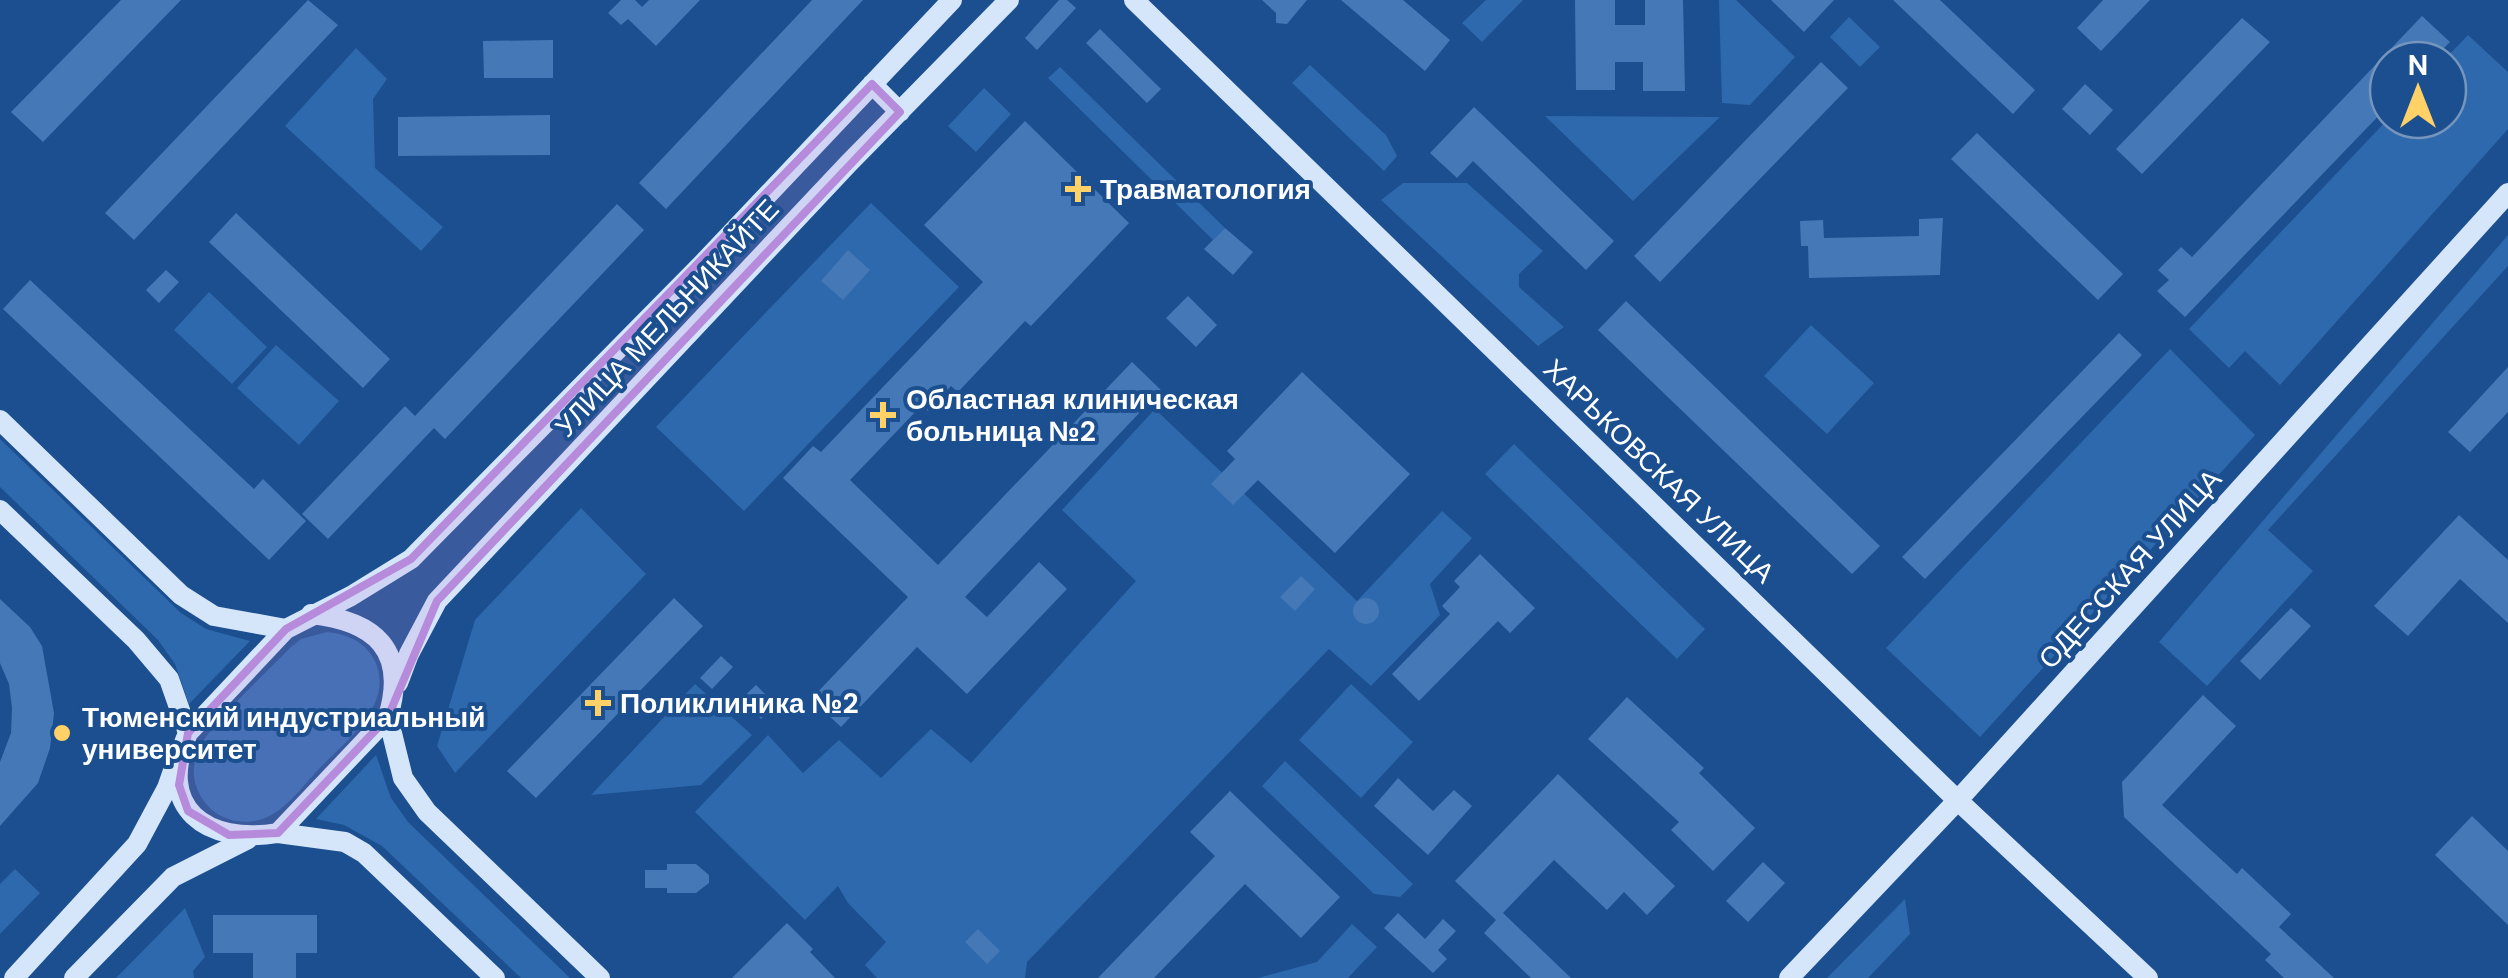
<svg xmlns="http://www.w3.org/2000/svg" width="2508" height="978" viewBox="0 0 2508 978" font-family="'DM Sans',sans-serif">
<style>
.green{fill:#2e69ad}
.building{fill:#4478b7}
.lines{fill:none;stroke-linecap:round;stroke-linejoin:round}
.secondary{stroke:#d6e6fa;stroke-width:20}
.marked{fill:#b68bdc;fill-opacity:0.2;stroke:#b68bdc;stroke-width:8;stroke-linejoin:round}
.poi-dot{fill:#ffd166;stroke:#1b4f8f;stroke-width:4}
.labels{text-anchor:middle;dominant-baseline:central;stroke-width:8;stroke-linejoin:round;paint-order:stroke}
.poi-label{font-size:28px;font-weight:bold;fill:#fff;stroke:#1b4f8f;text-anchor:start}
.street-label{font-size:28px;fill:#fff;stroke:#1b4f8f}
</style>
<rect width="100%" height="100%" fill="#1b4f8f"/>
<path class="green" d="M1486,0H1523L1482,42L1462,23Z
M1719,0H1736L1795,57L1750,105L1722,103Z
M1849,17L1880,47L1860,67L1830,37Z
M2468,35L2508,72V129L2280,385L2245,351L2229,368L2189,329L2388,119L2448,120V60H2444Z
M356,48L387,79L373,99L375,168L443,227L421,251L285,126Z
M1310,65L1386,135L1397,156L1384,171L1292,83Z
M1060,67L1225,228L1213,240L1048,78Z
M984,88L1011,114L976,152L948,126Z
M1545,116L1720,117L1633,201Z
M1403,183H1467L1543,251L1519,274V287L1564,327L1538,346L1381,200Z
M871,203L959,287L744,511L656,427Z
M2508,235V266L2268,530L2313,571L2207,686L2159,642Z
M209,292L267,347L232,384L174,330Z
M1811,325L1874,383L1827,434L1764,376Z
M276,345L339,401L299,445L237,388Z
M2170,349L2255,435L1980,737L1886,648Z
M1155,409L1357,601L1442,511L1472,538L1430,584L1440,615L1371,686L1329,649L1027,962L1025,978H877L865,965L886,942L848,903L838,886L805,920L695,812L768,735L803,773L839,740L881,778L931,729L971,763L1136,581L1062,510Z
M0,439L181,613L206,629L250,641L189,704L175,664L158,640L0,487Z
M1514,444L1705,629L1677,659L1485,474Z
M581,508L646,574L455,773L437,746L475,620Z
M327,632C345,634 362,640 372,656C400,702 344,742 317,771C301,788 283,814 259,820C236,826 211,816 200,795C192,781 192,765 198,750C209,725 268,671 290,648L301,639Z
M695,684L752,735L701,785L591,795Z
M1351,684L1413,742L1361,798L1299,740Z
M376,755L391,798L408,822L570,978H521L382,846L344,825L316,819Z
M1285,761L1413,884L1400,897L1374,894L1262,786Z
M15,869L40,893L0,934V884Z
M1905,899L1910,934L1868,978H1827Z
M185,908L205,957L193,971L194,978H116Z
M1352,924L1377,947L1348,978H1258L1317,962Z"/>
<path class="building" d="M121,0H181L43,142L11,112Z
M308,0L338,25L134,240L105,213Z
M621,0H635L642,7L649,0H700L656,46L628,19L621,25L608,13Z
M812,0H863L666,209L639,183Z
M1059,0H1067L1076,8L1037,50L1025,38Z
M1262,0H1307L1287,24L1276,23V13Z
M1341,0H1403L1450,40L1425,71Z
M1575,0H1615V25H1645V0H1683L1685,91H1643V62H1615V90H1576Z
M1771,0H1834L1804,32Z
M1893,0H1940L2035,90L2013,114Z
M2103,0H2150L2101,51L2077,28Z
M2422,16L2450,42L2432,60H2388V106L2185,317L2157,291L2169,280L2158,270L2181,247L2192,257Z
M2242,18L2270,42L2142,174L2116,149Z
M1100,29L1161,89L1147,103L1086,43Z
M553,40V78H484L483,41Z
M1821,62L1848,88L1660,282L1634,256Z
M2085,84L2113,110L2090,135L2062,109Z
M1474,107L1614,241L1586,270L1473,161L1457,178L1430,153Z
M550,115V155L398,156V117Z
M1025,121L1129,223L1031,326L1025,321L958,392L951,386L928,411L922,405L850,480L938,565L1132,362L1161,390L965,597L987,617L1039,562L1067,589L967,694L917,647L841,727L811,699L908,597L783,478L813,446L821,452L983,282L924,225Z
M1977,133L2123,274L2098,300L1951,159Z
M617,204L644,230L445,439L434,428L328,539L302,514L405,406L415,416Z
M236,213L390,359L363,388L209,242Z
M1943,218L1940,275L1809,278L1808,246H1801L1800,221L1823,220L1824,238L1919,236V219Z
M1225,228L1253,252L1233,275L1204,249Z
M848,250L870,270L843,300L821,281Z
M166,270L179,282L159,303L146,290Z
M30,280L254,489L263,479L306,521L269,560L3,309Z
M1188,296L1217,325L1196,347L1166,318Z
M1626,301L1880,546L1852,574L1598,330Z
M2119,333L2142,355L1925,579L1902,557Z
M2508,367V412L2470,452L2448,432Z
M1302,372L1410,474L1335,553L1258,480L1233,505L1211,484L1235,459L1227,451Z
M2459,515L2508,560V623L2460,579L2408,636L2374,606Z
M1480,554L1535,608L1510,633L1498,621L1419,701L1392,674L1450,614L1442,606L1460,587L1454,581Z
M1301,576L1315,589L1295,611L1280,597Z
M1353 611a13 13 0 1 1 26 0a13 13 0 1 1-26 0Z
M674,598L703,626L536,798L507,771Z
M0,599L30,627L42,646L54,713L50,748L38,783L0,826V762L11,733L12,708L9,684L0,663Z
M2291,608L2311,626L2260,680L2240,661Z
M721,656L733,667L712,689L700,678Z
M756,685L775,704L761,719L741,699Z
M2203,695L2236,726L2162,805L2237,874L2242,868L2291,914L2279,927L2334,978H2284L2265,960L2271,954L2124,817L2122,782Z
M1627,697L1704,768L1699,773L1755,828L1713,871L1671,830L1679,822L1588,739Z
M1558,774L1675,886L1647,915L1624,892L1607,910L1554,860L1503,913L1571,978H1531L1484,933L1496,920L1455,881Z
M1398,778L1433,811L1454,790L1472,806L1428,855L1374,806Z
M1230,791L1340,897L1301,938L1245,884L1154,978H1098L1215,856L1190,832Z
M2472,816L2508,851V925L2435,855Z
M1763,862L1785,883L1748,922L1726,901Z
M667,864H696L709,875V883L696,893H667V888H645V870H667Z
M1398,913L1425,939L1443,919L1456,931L1438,950L1447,959L1433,973L1384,928Z
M213,915H317V953H296V978H253V953H213Z
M787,923L813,949L810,952L835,978H732Z
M978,929L1000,951L987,964L965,942Z"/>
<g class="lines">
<path class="secondary" d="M1134,0L1953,796L2148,978
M872,84L900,112
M0,420L181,595L214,616L286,629
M0,510L136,640L169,679L188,733
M311,614C375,621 408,650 388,717L278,833C206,845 155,808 188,733L286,629L351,596L411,559L703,263L952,0
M398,683L409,654L437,601L848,164L1009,0
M388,717L403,778L427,812L600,978
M278,833L345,842L364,853L495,978
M14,978L137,844L167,788L175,765
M74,978L173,877L248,839
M1789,978L1958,800L2508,193"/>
</g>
<path class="marked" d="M872,84L900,112L437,601L388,717L278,833L229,835L188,811L179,785L188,733L286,629L411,559Z"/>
<g class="poi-dot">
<path d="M1073 174h10v10h10v10h-10v10h-10v-10h-10v-10h10z"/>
<path d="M878 400h10v10h10v10h-10v10h-10v-10h-10v-10h10z"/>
<path d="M593 688h10v10h10v10h-10v10h-10v-10h-10v-10h10z"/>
<circle cx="62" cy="733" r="10"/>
</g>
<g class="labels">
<g class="poi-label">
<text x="1100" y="189">Травматология</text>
<text x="906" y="399">Областная клиническая<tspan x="906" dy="32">больница №2</tspan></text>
<text x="620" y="703">Поликлиника №2</text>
<text x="82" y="717">Тюменский индустриальный<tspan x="82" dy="32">университет</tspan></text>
</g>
<g class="street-label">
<text transform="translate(667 318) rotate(-47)">УЛИЦА МЕЛЬНИКАЙТЕ</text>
<text transform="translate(1659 471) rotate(44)">ХАРЬКОВСКАЯ УЛИЦА</text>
<text transform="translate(2130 569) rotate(-48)">ОДЕССКАЯ УЛИЦА</text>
</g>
</g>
<g transform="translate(2418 90)"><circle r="48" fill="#1b4f8f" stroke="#7695bc" stroke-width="2.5"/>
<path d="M0-8L18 38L0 25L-18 38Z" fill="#ffd166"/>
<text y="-15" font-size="28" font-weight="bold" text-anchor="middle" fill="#ffffff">N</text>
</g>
</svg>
